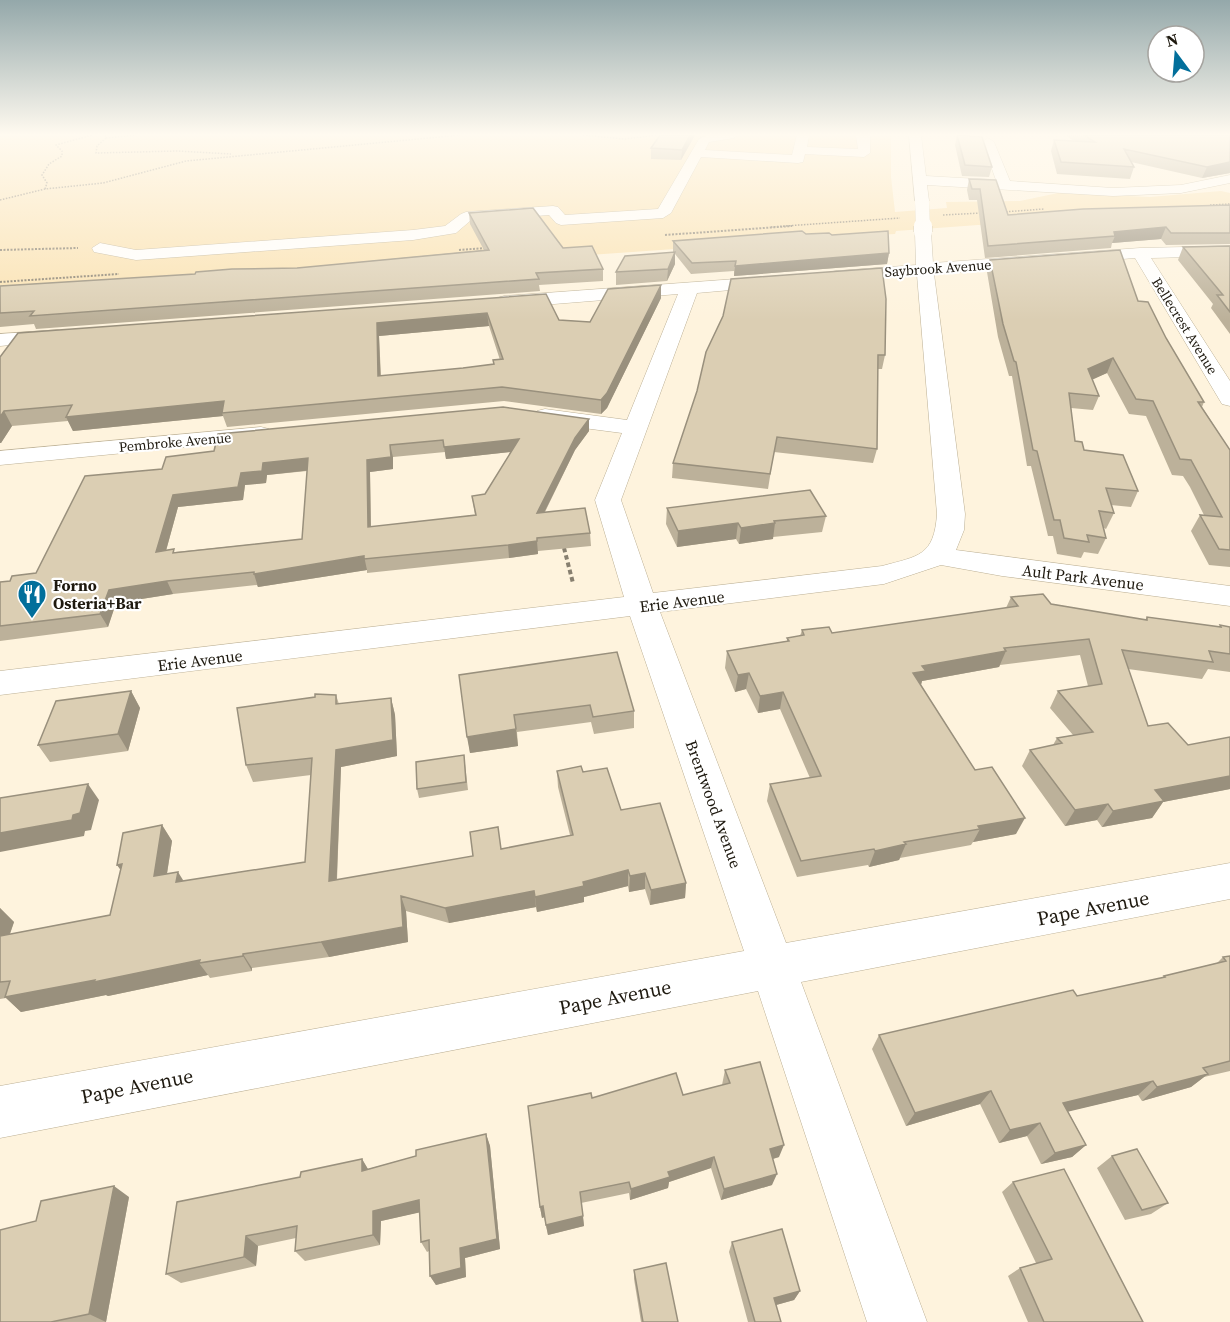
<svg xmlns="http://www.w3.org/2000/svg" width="1230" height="1322" viewBox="0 0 1230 1322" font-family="'Source Serif 4',serif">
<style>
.green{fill:#fae2b2}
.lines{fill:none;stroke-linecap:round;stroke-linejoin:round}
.minor-casing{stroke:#bcb095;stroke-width:1}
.path-far2{stroke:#877f6f;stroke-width:1.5;stroke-dasharray:1.5 1.5;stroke-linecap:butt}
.path-far1{stroke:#877f6f;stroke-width:2;stroke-dasharray:2 1.5;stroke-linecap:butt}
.path{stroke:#877f6f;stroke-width:4;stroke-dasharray:4.5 3;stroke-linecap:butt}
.minor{fill:#fff;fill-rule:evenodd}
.minor-bridge-far1-casing{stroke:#bcb095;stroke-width:14;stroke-linecap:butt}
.minor-bridge-casing{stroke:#bcb095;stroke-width:19;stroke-linecap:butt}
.minor-bridge-far1{stroke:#fff;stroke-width:14}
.minor-bridge{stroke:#fff;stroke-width:18}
.wall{fill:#bcb19a;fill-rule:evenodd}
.shaded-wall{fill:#99907d}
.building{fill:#dbceb3;stroke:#99907d;stroke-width:1.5;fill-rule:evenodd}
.labels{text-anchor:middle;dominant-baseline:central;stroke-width:4.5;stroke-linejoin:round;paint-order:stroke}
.far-street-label{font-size:14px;fill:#1e190f;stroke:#fff}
.street-label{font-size:16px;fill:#1e190f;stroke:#fff}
.poi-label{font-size:16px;font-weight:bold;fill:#1e190f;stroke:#fff;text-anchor:start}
.near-street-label{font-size:20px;fill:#1e190f;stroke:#fff}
</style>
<rect width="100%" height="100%" fill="#fef3dd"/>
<path class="green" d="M0,135H891V177L895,212L947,208L946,202L1020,201L1058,193L1150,197L1221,191L1230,193V214L1028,226L978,225L896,231L895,234L877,235L0,296Z"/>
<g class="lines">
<g class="minor-casing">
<path id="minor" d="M708,135H736L734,138L709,142L705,150L792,155L797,135H809L807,147L858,149L856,135H870V153L864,157L805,154L803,162L798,163L701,157L671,213L663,218L561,225L556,223L549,215L470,221L456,233L413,240L136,260L94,252L92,248L100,243L136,250L413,230L445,226L461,214L466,212L553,206L558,207L565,215L658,209L699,139Z
M909,135H921L926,176L996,180L982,142L988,138L994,142L1010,181L1113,188L1181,185L1230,175V183L1181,193L1113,196L927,185L929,201L922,205L915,201Z
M923,227L931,232L933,263L1140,248L1230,246V256L1151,258L1230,381V406L1222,404L1219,399L1135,258L934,274L965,514L964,530L956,550L1230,586V606L1002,576L941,565L884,584L660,612L786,943L1230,863V899L801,982L927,1322H867L758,991L0,1138V1086L744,951L630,616L0,695V671L624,597L595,500L622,433L545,423L537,421L533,416L537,411L545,409L627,420L678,294L504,308L497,306L495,302L497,298L504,296L776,276L782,277L785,281L782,285L776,286L697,293L621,500L653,593L882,566C919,556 934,556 937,514L917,275L836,281L830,280L827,276L830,272L836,271L916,265L915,232Z
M58,330L65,332L68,336L65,340L0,346V334Z
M261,427L269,429L273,434L269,439L0,465V451Z"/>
</g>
<path class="path-far2" d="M105,135L106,138L136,135
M583,135L624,139L658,135
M106,138L97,146L96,153L177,151L231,154
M45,189L47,183L42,175L49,164L62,156V151L56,145L92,135
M0,200L45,189L103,183L186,161L460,135
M1210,205L1230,204
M1003,212L1044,209
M943,215L981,213
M771,227L900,218"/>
<path class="path-far1" d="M665,235L792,226
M0,250L78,248
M459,250L487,248
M0,282L119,274"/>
<path class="path" d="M564,548L573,583"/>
<use href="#minor" class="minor"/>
<g class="minor-bridge-far1-casing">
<path id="minor-bridge-far1" d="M922,202L923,227"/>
</g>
<g class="minor-bridge-casing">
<path id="minor-bridge" d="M923,226V232"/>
</g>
<use href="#minor-bridge-far1" class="minor-bridge-far1"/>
<use href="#minor-bridge" class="minor-bridge"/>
</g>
<path class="wall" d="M660,135H695L681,160L651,159V148Z
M957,135L992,167L989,177L962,176L955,145Z
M1065,135H1230V173L1202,178L1131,162L1134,167L1130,179L1057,174L1051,151L1054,140L1074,141Z
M969,179L1008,215L1230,205V244L1166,245L1161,239L1112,243L1111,248L985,258L977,200H969L967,190Z
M469,213L563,248L603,269V281L539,285L540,291L36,329L34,324L0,327V286L297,268L484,250L470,224Z
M806,234L832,235L889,253L887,264L734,276V271L691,274L675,254V264L667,281L616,285V272L673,252V241Z
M1230,246V334L1211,308L1213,304L1178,260L1183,247Z
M990,260L1138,301L1166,338L1204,402L1202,407L1230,450V567L1209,565L1191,531L1200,515H1204L1190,487L1183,476L1172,475L1146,416L1129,414L1107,373L1092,379L1099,396L1093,410L1071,408L1075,441L1084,450L1138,491L1131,507L1111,505L1114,513L1106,529L1104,528L1106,538L1098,554L1084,552L1081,558L1057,554L1053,536H1048L1031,466H1027L1012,376H1009L998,337L987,272Z
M661,285V298L607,408L601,414L504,401L227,427L223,416L73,431L68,421L12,426L1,443L0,357L546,294L559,320L590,322ZM489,326L500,360L494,364L463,368L381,376L379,336Z
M706,352L885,355L882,369H878L877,449L873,463L774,452L768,489L672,478L673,463L697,391Z
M589,419V431L575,450L545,512L590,533L591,546L538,551V554L509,558L367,573V570L258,587L257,585L173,594L116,603L108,627L0,641V582L10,581L36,573L162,469ZM445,452L446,459L511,452L485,494L472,496L475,515L371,527L370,472L393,469V457ZM307,471L302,539L175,552L166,551L178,507L243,500L245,485L266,483L267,475Z
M667,508L826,516L822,532L773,537V539L739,544L736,539L677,547L666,524Z
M1011,597L1145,620L1147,617L1219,627L1220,625L1230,627V672L1208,669L1202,679L1128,669L1148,726L1188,745L1230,737V789L1163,802L1152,818L1102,827L1097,820L1065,826L1022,766L1030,750L1053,745L1057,738L1073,735L1050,708L1058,691L1088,686L1080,655L1000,665L999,667L922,681L921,685L1016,834L973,842L971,845L900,858L899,860L869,867L868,865L797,877L767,801L770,784L810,778L780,709L758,713L746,689L735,692L725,668L727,651L787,641V638L800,636L802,630L832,633L1006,608Z
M459,675L634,711V728L594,734L591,722L517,732L518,746L470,753Z
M131,691L140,708L128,751L50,762L38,745Z
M336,695L339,704L391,698L395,715L397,756L341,767L337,880L473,856L570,835L558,787L557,771L583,772L621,810L686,883L685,898L650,905L645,889L629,892L628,886L584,897V902L537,912L536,907L449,923L406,911L408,942L329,957L252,968V971L210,978L208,975L108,996L106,995L21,1012L6,998L0,999V908L14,922L10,934L110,915L121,870L117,865L162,825L172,841L167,874L184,881L305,862L311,775L253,782L246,765Z
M464,755L468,790L419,798L417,789Z
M1230,956V1071L1204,1077L1191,1087L1142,1101L1138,1095L1068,1111L1086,1145L1072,1157L1041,1164L1027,1136L999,1143L980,1104L906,1126L872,1049L879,1035L1077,996L1161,978L1164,976L1217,963L1223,957Z
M725,1070L779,1157L773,1159L772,1185L721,1200L711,1168L669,1182L668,1188L630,1200L629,1193L581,1203L584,1226L548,1235L544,1217L542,1218L540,1207L592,1098L683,1095L722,1085Z
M486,1134L490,1146L500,1249L465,1258L466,1277L436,1285L430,1276L429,1251L427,1252L421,1242L420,1212L381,1221L380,1245L305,1261L295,1251L296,1238L258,1246L256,1266L181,1283L166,1274L300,1177L362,1159L368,1169L416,1156Z
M1112,1156L1168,1203L1151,1214L1125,1220L1097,1168Z
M1013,1182L1143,1322H1028L1008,1276L1020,1268L1036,1263L1002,1192Z
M129,1197L106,1322H0Z
M732,1242L800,1291L794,1300L776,1305L781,1322H748L729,1252Z
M634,1270L678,1322H641L634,1279Z"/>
<path class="shaded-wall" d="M690,135H695L681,160L682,150Z
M1230,162V173L1202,178L1207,167Z
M1166,227L1161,239L1112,243L1115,236L1114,232Z
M675,252V264L667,281L668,269Z
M889,253L887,264L734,276L735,266Z
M661,285V298L607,408L601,414V400Z
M487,313L489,326L379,336L381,390L378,376L377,323Z
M1113,358L1107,373L1083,384L1088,369Z
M224,401L222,413L223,416L73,431L66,417Z
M4,411L12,426L1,443H0V417Z
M589,419V431L575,450L538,525L537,513L575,438Z
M519,439L520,451L446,459L444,447Z
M390,445L393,457V469L370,472L371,540L368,527L367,460Z
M308,458L312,470L267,475L266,483L245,485L243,500L178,507L162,565L156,552L173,495L241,473L263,463Z
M738,523L736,539L677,547L678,531Z
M775,523L773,539L739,544L741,528Z
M537,541L538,554L509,558L508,545Z
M364,556L367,570L258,587L254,574Z
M167,581L173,594L116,603L108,627L100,614L109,590Z
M1006,651L999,667L922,681L920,688L913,673L922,666Z
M749,673L746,689L735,692L738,675Z
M131,691L140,708L128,751L118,734Z
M783,692L780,709L758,713L760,696Z
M391,698L395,715L397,756L341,767L336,897L329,881L336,750Z
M516,729L518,746L470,753L467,737Z
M1230,776V789L1163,802L1152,818L1102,827L1113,811L1155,790Z
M88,784L99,800L91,830L85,831L84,836L0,852V833L73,815Z
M1108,804L1097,820L1065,826L1075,810Z
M1025,818L1016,834L973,842L980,829L978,826Z
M162,825L172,841L164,892L154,876Z
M906,844L899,860L869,867L875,851Z
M122,864L128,880L117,865Z
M628,870V886L584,897V902L537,912L535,897L583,882Z
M178,872L188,888L176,882Z
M645,873V889L629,892L630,876Z
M686,883L685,898L650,905L651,890Z
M534,891L536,907L449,923L445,908Z
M401,896L406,911L408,942L329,957L321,942Z
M0,908L14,922L3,953L0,950Z
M243,954L252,968V971L243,956Z
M200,960L199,963L208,975L108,996L106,995L21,1012L5,997Z
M1208,1074L1191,1087L1142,1101L1157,1087Z
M1153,1081L1138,1095L1050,1116L1063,1103Z
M991,1091L980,1104L906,1126L915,1113Z
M1040,1123L1027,1136L999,1143L1010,1130Z
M486,1134L490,1146L500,1249L465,1258L466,1277L436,1285L430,1276L460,1248Z
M784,1145L779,1157L765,1161L770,1149Z
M1086,1145L1072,1157L1041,1164L1055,1153Z
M714,1157L711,1168L669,1182L668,1188L630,1200L631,1189L668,1172Z
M362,1159L369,1171H362Z
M777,1174L772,1185L721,1200L724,1189Z
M114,1186L129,1197L106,1322L89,1314Z
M419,1200L426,1211L381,1221L380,1245L373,1235V1211Z
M543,1206L545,1217L542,1218L540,1207Z
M583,1216L584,1226L548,1235L546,1225Z
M246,1236L258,1246L256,1266L244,1257Z
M800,1291L794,1300L769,1307L774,1298Z"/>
<path class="building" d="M660,135H690L682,150L651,148Z
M957,135L982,137L992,167L965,165Z
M1084,135H1230V162L1207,167L1124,149L1134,167L1061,162L1054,140L1095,142Z
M969,179L996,180L1008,215L1083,209L1230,205V233H1171L1166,227L1114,232L1115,236L988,246L980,189H972Z
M533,208L563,248L592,246L603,269L536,273L539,279L30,316L34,311L0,313V286L195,274L196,272L232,269L297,268L489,250L469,213Z
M802,231L806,234L829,233L832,235L888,231L889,253L735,266L736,261L692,263L673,241Z
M1230,246V312L1217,295H1223L1183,247Z
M1120,250L1138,301L1148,302L1166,338L1204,402H1198L1230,450V550L1219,549L1200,515L1222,517L1191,460L1180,459L1153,401L1136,399L1113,358L1088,369L1099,396L1069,393L1075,441L1082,442L1084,450L1123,455L1138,491L1106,488L1114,513L1099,511L1106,538L1087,535L1089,542L1064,538L1060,520H1054L1037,451L1033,450L1016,362L1014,361L1003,324L990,260Z
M675,252L668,269L616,272L625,256Z
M882,268L886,299L885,355H878L877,449L777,437L770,474L673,463L697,391L706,352L723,316L731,279Z
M661,285L607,393L601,400L502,387L222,413L224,401L66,417L72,405L4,411L0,417V357L18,333L546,294L559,320L590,322L608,289ZM487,313L503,359L493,360L494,364L463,368L378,376L377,323Z
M503,407L589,419L575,438L537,513L585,508L590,533L537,538V541L508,545L364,559V556L254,574V572L167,581L109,590L100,614L0,626V582L10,581L12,576L36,573L85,476L162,469L166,457L214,451L218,434ZM519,439L485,494L472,496L476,515L368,527L367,460L391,457L390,445L443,440L444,447ZM308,458L302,539L173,553L174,549L156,552L173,495L238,487L241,473L262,471L263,463Z
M810,490L826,516L774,521L775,523L741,528L738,523L678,531L667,508Z
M1043,594L1051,604L1147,620V617L1221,627L1220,625L1230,627V654L1209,651L1213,662L1122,650L1148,726L1168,723L1188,745L1230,737V776L1155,790L1164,801L1113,811L1108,804L1075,810L1030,750L1062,743L1057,738L1093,732L1058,691L1102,684L1089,639L1004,648L1006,651L922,666L926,671L913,673L975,770L992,767L1025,818L978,826L980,829L904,842L906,844L875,851L874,849L801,861L770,784L821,776L783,692L760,696L749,673L738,675L727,651L789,641L787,638L804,635L802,630L829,627L832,633L1018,606L1011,597Z
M617,652L634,711L593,717L590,705L514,715L516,729L467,737L459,675Z
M131,691L118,734L38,745L56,701Z
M315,694L336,695V704L391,698L393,740L336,750L329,881L473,856L470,832L498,827L501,849L573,835L557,771L581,766L583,772L607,768L621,810L660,803L686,883L651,890L645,873L630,876L628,870L583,882L584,886L535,897L534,891L445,908L401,896L403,927L321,942L243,954V956L199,963L200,960L94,982L95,980L5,997L10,981L0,982V936L110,915L122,864L117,865L123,833L162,825L154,876L178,872L176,882L305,862L312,758L246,765L237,708L315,697Z
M464,755L466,782L417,789L416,762Z
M88,784L80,813L73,815L72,820L0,833V798Z
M1230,956V1061L1203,1068L1208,1074L1157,1087L1153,1081L1063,1103L1086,1145L1055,1153L1040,1123L1010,1130L991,1091L915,1113L879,1035L1073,990L1077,996L1165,977L1164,976L1226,961L1223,957Z
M760,1062L784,1145L770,1149L777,1174L724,1189L714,1157L668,1172L670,1177L631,1189L629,1182L580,1192L583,1216L546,1225L543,1206L540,1207L528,1106L591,1093L592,1098L676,1073L683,1095L730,1083L725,1070Z
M486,1134L497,1239L460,1248L461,1268L430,1276L429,1240L421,1242L419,1200L373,1211V1235L295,1251L297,1226L246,1236L244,1257L166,1274L177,1202L300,1177L301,1172L362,1159V1171L416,1156V1150Z
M1137,1149L1168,1203L1142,1210L1112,1156Z
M1064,1169L1143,1322H1044L1020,1268L1052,1259L1013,1182Z
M114,1186L89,1314L51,1322H0V1230L36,1221L41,1201Z
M782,1229L800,1291L774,1298L781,1322H755L732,1242Z
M666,1263L678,1322H643L634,1270Z"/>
<linearGradient id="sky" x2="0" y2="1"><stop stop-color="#94a8aa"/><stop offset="0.42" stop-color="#fffaf0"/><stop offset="1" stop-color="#fffaf0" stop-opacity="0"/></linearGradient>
<rect width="1230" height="320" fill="url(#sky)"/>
<defs>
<g id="restaurant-pin" transform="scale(1.5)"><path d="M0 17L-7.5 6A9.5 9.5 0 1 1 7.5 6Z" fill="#026f9b" stroke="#fff"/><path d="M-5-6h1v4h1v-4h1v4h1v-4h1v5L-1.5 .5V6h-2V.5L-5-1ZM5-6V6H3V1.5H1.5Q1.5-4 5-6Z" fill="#fff"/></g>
</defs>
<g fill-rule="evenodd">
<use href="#restaurant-pin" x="32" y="594"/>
</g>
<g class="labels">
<g class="far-street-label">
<text transform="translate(938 268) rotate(-4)">Saybrook Avenue</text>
<text transform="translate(1185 326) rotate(58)">Bellecrest Avenue</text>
<text transform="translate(175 442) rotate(-5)">Pembroke Avenue</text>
</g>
<g class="street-label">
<text transform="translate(1083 577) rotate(7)">Ault Park Avenue</text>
<text transform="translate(682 601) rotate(-7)">Erie Avenue</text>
<text transform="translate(200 660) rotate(-7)">Erie Avenue</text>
<text transform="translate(714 804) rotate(70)">Brentwood Avenue</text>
</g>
<g class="poi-label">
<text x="53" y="585">Forno<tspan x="53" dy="18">Osteria+Bar</tspan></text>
</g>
<g class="near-street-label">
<text transform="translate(1093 908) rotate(-11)">Pape Avenue</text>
<text transform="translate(615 997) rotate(-11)">Pape Avenue</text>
<text transform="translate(137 1086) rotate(-11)">Pape Avenue</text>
</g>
</g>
<g transform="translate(1176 54) rotate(344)"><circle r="28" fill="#ffffff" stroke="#a5a39f" stroke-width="1.5"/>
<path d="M0-4.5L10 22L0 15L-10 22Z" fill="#026f9b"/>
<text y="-9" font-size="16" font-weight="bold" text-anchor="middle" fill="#1e190f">N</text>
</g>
</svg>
